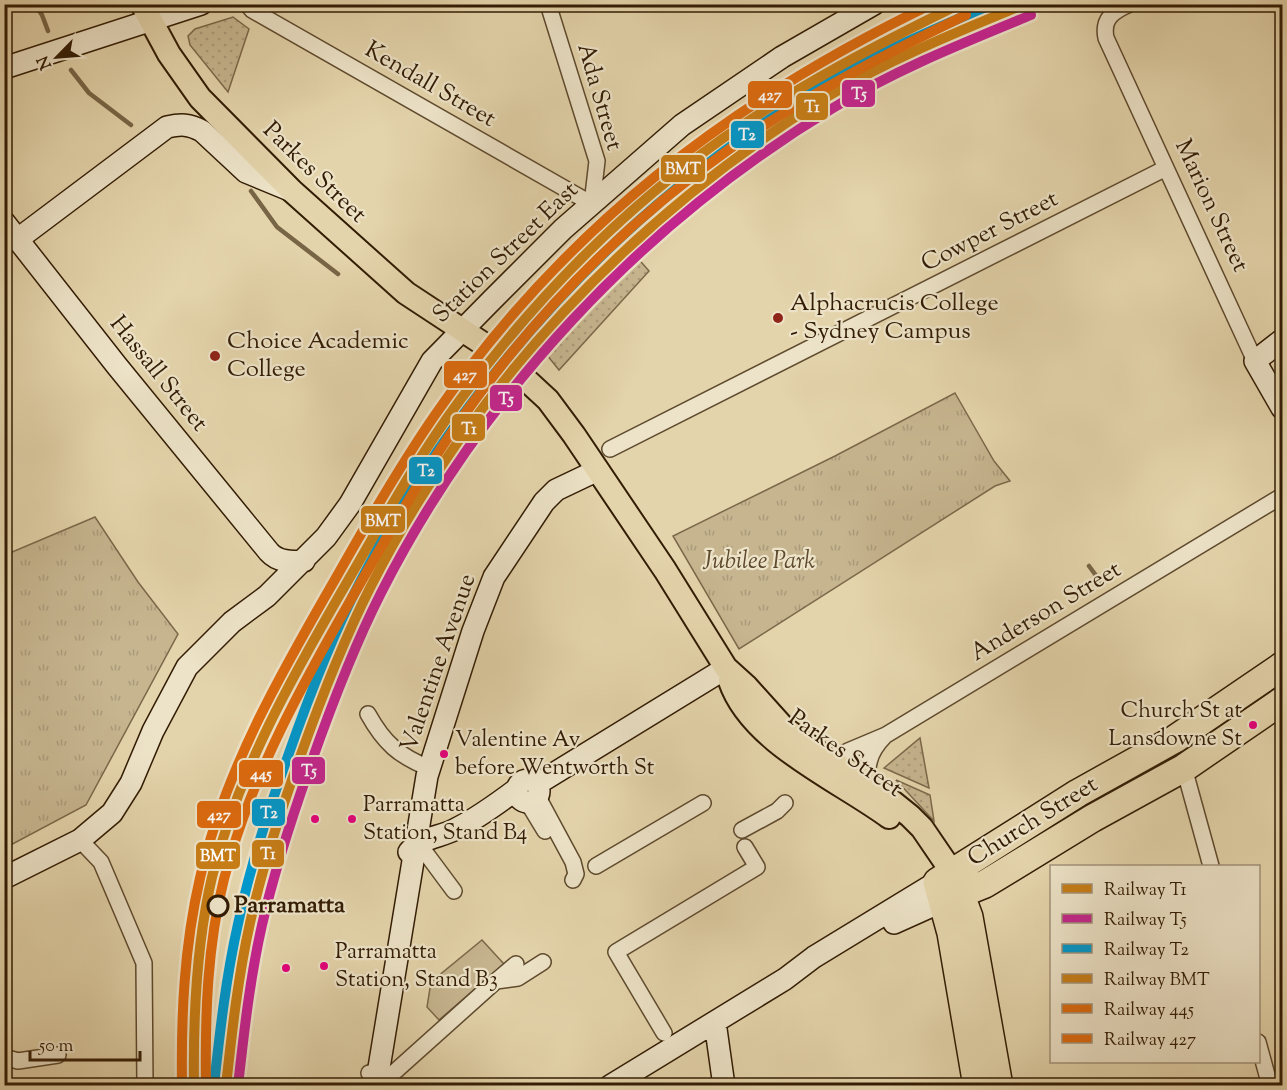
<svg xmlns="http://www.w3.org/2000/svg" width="1287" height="1090" viewBox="0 0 1287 1090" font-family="'Sorts Mill Goudy',serif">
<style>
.grass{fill:url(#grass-dots);stroke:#7c684a;stroke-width:1.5}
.park{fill:url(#park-tufts);stroke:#7c684a;stroke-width:1.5}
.pitch{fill:#c6b58f;stroke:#7c684a;stroke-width:1.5}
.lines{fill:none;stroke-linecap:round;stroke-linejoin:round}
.stream{stroke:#786546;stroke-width:4.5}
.primary-tunnel{stroke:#c0af8a;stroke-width:22;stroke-dasharray:22 11;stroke-linecap:butt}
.street-casing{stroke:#5e4a2e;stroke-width:18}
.secondary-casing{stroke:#321c04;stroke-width:24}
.primary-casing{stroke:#321c04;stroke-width:26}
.highway-casing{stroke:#321c04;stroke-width:30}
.street{stroke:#ede3c8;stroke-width:15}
.secondary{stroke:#ede3c8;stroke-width:21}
.primary{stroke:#e4d4ab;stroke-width:22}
.highway{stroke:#e4d4ab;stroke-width:27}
.rail-1-casing{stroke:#ede3c8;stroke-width:15}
.rail-2-casing{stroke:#ede3c8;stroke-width:15}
.rail-3-casing{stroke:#ede3c8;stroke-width:15}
.rail-4-casing{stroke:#ede3c8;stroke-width:15}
.rail-5-casing{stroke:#ede3c8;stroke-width:15}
.rail-6-casing{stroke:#ede3c8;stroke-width:15}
.rail-1{stroke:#c77d16;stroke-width:10}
.rail-2{stroke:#c4258f;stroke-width:10}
.rail-3{stroke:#0098cd;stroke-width:10}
.rail-4{stroke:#c77d16;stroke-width:10}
.rail-5{stroke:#dc6a0e;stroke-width:10}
.rail-6{stroke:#dc6a0e;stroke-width:10}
.poi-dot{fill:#8f2418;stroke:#ede3c8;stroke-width:2}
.bus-dot{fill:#e5007d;stroke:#ede3c8;stroke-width:2}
.stop-dot{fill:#ede3c8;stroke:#321c04;stroke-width:3}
.labels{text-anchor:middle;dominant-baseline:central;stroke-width:4.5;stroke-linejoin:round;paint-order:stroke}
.bus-label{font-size:22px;fill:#321c04;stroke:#ede3c8;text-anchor:start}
.street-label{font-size:24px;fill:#321c04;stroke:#ede3c8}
.poi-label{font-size:24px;fill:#321c04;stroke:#ede3c8;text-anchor:start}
.park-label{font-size:24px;font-style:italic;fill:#5e4a2e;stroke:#ede3c8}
.stop-label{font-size:24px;font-weight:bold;fill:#321c04;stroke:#ede3c8;text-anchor:start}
.line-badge{stroke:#ede3c8;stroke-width:2}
.badge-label{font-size:16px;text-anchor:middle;font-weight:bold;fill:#fff}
</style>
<defs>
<pattern id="grass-dots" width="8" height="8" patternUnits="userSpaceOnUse" patternTransform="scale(1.5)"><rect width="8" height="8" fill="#c6b58f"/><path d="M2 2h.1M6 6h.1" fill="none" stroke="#ab9b7a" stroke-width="1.8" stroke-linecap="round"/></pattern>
<pattern id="park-tufts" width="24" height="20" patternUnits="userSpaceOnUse" patternTransform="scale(1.5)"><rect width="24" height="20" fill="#c6b58f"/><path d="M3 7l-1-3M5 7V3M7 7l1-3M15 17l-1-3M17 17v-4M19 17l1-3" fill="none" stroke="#ab9b7a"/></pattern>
</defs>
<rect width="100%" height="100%" fill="#e4d4ab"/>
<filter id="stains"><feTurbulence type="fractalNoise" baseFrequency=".00333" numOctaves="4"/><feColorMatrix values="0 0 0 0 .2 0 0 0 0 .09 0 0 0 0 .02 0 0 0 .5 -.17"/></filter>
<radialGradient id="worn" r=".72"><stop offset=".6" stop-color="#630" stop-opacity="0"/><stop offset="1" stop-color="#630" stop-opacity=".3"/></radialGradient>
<path class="grass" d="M233,17L249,29L228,92L190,45L188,36L195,29Z
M635,255L649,271L559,370L543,350Z
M920,738L929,788L884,768Z
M896,780L930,795L934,821Z"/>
<path class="park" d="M955,393L994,461L1010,481L995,486L739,649L673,536L835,456Z
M95,517L138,582L178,634L86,805L5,848V555Z"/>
<path class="pitch" d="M482,940L504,964L439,1020L427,1007L431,982Z"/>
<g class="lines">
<path class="stream" d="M35,4L42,15L48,31
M71,70L89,93L131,125
M251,191L277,227L338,274
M1089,566L1100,581"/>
<path class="primary-tunnel" d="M485,345L521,375"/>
<g class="street-casing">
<path id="street" d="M247,4L252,10L592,204L597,161L548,4
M1130,4C1113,11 1102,19 1106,38L1255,361
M610,449L1166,168
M368,714C384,743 399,756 429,768
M831,761L848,751L886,735L1282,496
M1184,768L1211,866
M869,783C865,765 871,750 884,737
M538,797L573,862L576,874L573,880
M528,803L545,831
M742,830L777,811L785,803
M80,840L101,862L144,963L145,1086
M425,852L454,891
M596,866L703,803
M496,981L516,964
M664,1033L616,952L757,867L745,847
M1258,1042L1270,1086
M4,1057L18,1061L58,1055
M369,1073L390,1076L496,981L518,978L543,962"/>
</g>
<g class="secondary-casing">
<path id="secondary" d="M4,68L201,4
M4,222L117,366L269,552C278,562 291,562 304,561
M18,239L167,127C181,124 189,124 202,131L246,172L292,191
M1255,361L1282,408
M1255,361L1282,340
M517 791a11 11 0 1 1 22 0a11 11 0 1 1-22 0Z
M537,784L726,668
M409,852C420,838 441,837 456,829C478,818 497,804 517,789
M4,878L80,840L112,813L131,783L153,731L187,667L232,622L267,596L326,537L350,504L432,361L492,300L563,229L682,125L782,57L874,4
M894,923L943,901
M715,1022L724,1086
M376,1086L427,776L473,631L494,577L544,502L556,490L598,470
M610,1086L785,979L814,957L937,882"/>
</g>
<g class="primary-casing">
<path id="primary" d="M142,4L169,54L200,98L292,191L406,293L485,345
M521,375L548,400L574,435L665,570L726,668L747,687L783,727L800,740L831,761L869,783L910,816L922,828L952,872
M730,681C751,743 839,780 889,817"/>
</g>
<g class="highway-casing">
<path id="highway" d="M955,879L969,917L999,1086
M943,901L985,884L1093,818L1184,768L1282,701
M977,1086L951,933L937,882L1078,793L1175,739L1282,666"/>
</g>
<use href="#street" class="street"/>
<use href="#secondary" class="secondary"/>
<use href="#primary" class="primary"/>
<use href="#highway" class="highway"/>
<g class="rail-1-casing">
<path id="rail-1" d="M226,1086C232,1031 238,977 250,923C262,868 280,813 299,760C320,701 342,643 370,588C472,386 633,217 825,98C888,60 957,32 1025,4"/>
</g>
<g class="rail-2-casing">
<path id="rail-2" d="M238,1086C244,1032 250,978 262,925C274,872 291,820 309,769C330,709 352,650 381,593C482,394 642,223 833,108C895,70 963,43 1031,15"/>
</g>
<g class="rail-3-casing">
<path id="rail-3" d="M214,1085C220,1031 226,977 238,924C250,867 268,811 288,756C309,696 332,636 361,580C464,379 627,202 822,86C876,54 934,29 993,4"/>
</g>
<g class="rail-4-casing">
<path id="rail-4" d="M194,1086C193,1016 196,945 212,877C238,772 292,677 346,584C382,522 417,458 460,400C534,300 621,211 722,139C797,86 878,44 960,4"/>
</g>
<g class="rail-5-casing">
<path id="rail-5" d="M206,1086C205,1016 207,946 224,879C251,775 304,681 357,589C388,535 419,480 454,429C530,320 623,224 731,148C805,96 885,54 966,15"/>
</g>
<g class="rail-6-casing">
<path id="rail-6" d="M182,1086C181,1016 184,947 200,878C225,770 282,671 337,576C368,521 399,467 435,415C564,228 729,102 932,4"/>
</g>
<use href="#rail-1" class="rail-1"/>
<use href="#rail-2" class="rail-2"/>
<use href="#rail-3" class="rail-3"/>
<use href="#rail-4" class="rail-4"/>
<use href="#rail-5" class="rail-5"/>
<use href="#rail-6" class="rail-6"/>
</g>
<g class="poi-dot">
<circle cx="778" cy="318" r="6"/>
<circle cx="215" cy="356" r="6"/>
</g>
<g class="bus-dot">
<circle cx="1253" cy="725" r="5"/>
<circle cx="444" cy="754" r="5"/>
<circle cx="315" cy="819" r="5"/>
<circle cx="352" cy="819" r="5"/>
<circle cx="324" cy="966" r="5"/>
<circle cx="286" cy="968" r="5"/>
</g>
<circle class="stop-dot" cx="218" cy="906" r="10"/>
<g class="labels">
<g class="bus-label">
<text x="1242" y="712" text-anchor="end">Church St at<tspan x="1242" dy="28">Lansdowne St</tspan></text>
<text x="455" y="741">Valentine Av<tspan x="455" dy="28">before Wentworth St</tspan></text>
<text x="363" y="806">Parramatta<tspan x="363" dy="28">Station, Stand B4</tspan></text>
<text x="335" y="953">Parramatta<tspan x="335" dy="28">Station, Stand B3</tspan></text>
</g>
<g class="street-label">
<text transform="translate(430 85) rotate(30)">Kendall Street</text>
<text transform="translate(599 97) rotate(74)">Ada Street</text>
<text transform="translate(314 173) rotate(44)">Parkes Street</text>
<text transform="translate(1211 206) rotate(65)">Marion Street</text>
<text transform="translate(990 232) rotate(-27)">Cowper Street</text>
<text transform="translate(506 253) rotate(-44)">Station Street East</text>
<text transform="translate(158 374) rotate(51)">Hassall Street</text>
<text transform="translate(1046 612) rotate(-31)">Anderson Street</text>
<text transform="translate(439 663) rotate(-71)">Valentine Avenue</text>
<text transform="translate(845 754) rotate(35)">Parkes Street</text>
<text transform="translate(1033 822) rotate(-32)">Church Street</text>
</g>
<g class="poi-label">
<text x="790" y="304">Alphacrucis College<tspan x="790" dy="28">- Sydney Campus</tspan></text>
<text x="227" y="342">Choice Academic<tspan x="227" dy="28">College</tspan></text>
</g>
<g class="park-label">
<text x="759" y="562">Jubilee Park</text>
</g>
<g class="stop-label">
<text x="234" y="906">Parramatta</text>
</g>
</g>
<g class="line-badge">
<rect x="841" y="79" width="35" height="29" rx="6" fill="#c4258f"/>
<rect x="747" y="80" width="46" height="29" rx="6" fill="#dc6a0e"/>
<rect x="795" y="92" width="34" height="29" rx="6" fill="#c77d16"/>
<rect x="730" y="120" width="35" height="29" rx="6" fill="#0098cd"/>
<rect x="660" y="154" width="46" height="29" rx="6" fill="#c77d16"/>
<rect x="443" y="360" width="45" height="29" rx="6" fill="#dc6a0e"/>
<rect x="489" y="384" width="34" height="28" rx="6" fill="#c4258f"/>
<rect x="451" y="413" width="35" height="29" rx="6" fill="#c77d16"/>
<rect x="408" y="456" width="35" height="29" rx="6" fill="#0098cd"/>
<rect x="360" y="505" width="46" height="29" rx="6" fill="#c77d16"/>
<rect x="291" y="756" width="35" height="29" rx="6" fill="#c4258f"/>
<rect x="238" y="759" width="46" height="29" rx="6" fill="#dc6a0e"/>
<rect x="251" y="798" width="35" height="29" rx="6" fill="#0098cd"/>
<rect x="196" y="800" width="46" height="29" rx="6" fill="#dc6a0e"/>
<rect x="251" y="839" width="34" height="29" rx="6" fill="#c77d16"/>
<rect x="195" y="841" width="46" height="29" rx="6" fill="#c77d16"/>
</g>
<g class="badge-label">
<text x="859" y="99">T5</text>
<text x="770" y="100">427</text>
<text x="812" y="112">T1</text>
<text x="747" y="140">T2</text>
<text x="683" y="174">BMT</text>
<text x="465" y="380">427</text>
<text x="506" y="404">T5</text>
<text x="469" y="434">T1</text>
<text x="426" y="476">T2</text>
<text x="383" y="526">BMT</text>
<text x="309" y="776">T5</text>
<text x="261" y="779">445</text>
<text x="269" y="818">T2</text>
<text x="219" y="820">427</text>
<text x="268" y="859">T1</text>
<text x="218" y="861">BMT</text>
</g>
<rect width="1287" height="1090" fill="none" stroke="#e4d4ab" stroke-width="24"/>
<rect x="6" y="6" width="1275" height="1078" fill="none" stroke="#321c04" stroke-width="3"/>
<rect x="12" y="12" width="1263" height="1066" fill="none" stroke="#321c04" stroke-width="1.5"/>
<rect x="1050" y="865" width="210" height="198" fill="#ede3c8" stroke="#a2937a" stroke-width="1.5"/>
<rect x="1062" y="884" width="30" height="9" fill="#c77d16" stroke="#a2937a" stroke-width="1.5"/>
<text x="1104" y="895" font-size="18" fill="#321c04">Railway T1</text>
<rect x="1062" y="914" width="30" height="9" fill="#c4258f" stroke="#a2937a" stroke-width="1.5"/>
<text x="1104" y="925" font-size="18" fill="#321c04">Railway T5</text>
<rect x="1062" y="944" width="30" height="9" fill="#0098cd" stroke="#a2937a" stroke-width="1.5"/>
<text x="1104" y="955" font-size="18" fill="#321c04">Railway T2</text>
<rect x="1062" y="974" width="30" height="9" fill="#c77d16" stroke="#a2937a" stroke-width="1.5"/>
<text x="1104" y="985" font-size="18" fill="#321c04">Railway BMT</text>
<rect x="1062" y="1004" width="30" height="9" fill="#dc6a0e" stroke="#a2937a" stroke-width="1.5"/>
<text x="1104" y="1015" font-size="18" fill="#321c04">Railway 445</text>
<rect x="1062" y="1034" width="30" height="9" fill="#dc6a0e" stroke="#a2937a" stroke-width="1.5"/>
<text x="1104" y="1045" font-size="18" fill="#321c04">Railway 427</text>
<g transform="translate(57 57) rotate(245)" stroke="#ede3c8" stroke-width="4.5" paint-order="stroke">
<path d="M0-4.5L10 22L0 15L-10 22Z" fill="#321c04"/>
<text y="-9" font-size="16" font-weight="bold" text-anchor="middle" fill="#321c04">N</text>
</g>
<path d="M30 1051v9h110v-9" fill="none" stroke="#321c04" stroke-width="3"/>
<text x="39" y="1051" font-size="18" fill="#321c04" stroke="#ede3c8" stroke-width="4.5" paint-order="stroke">50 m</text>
<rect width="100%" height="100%" filter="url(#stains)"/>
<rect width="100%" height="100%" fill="url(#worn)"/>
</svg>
